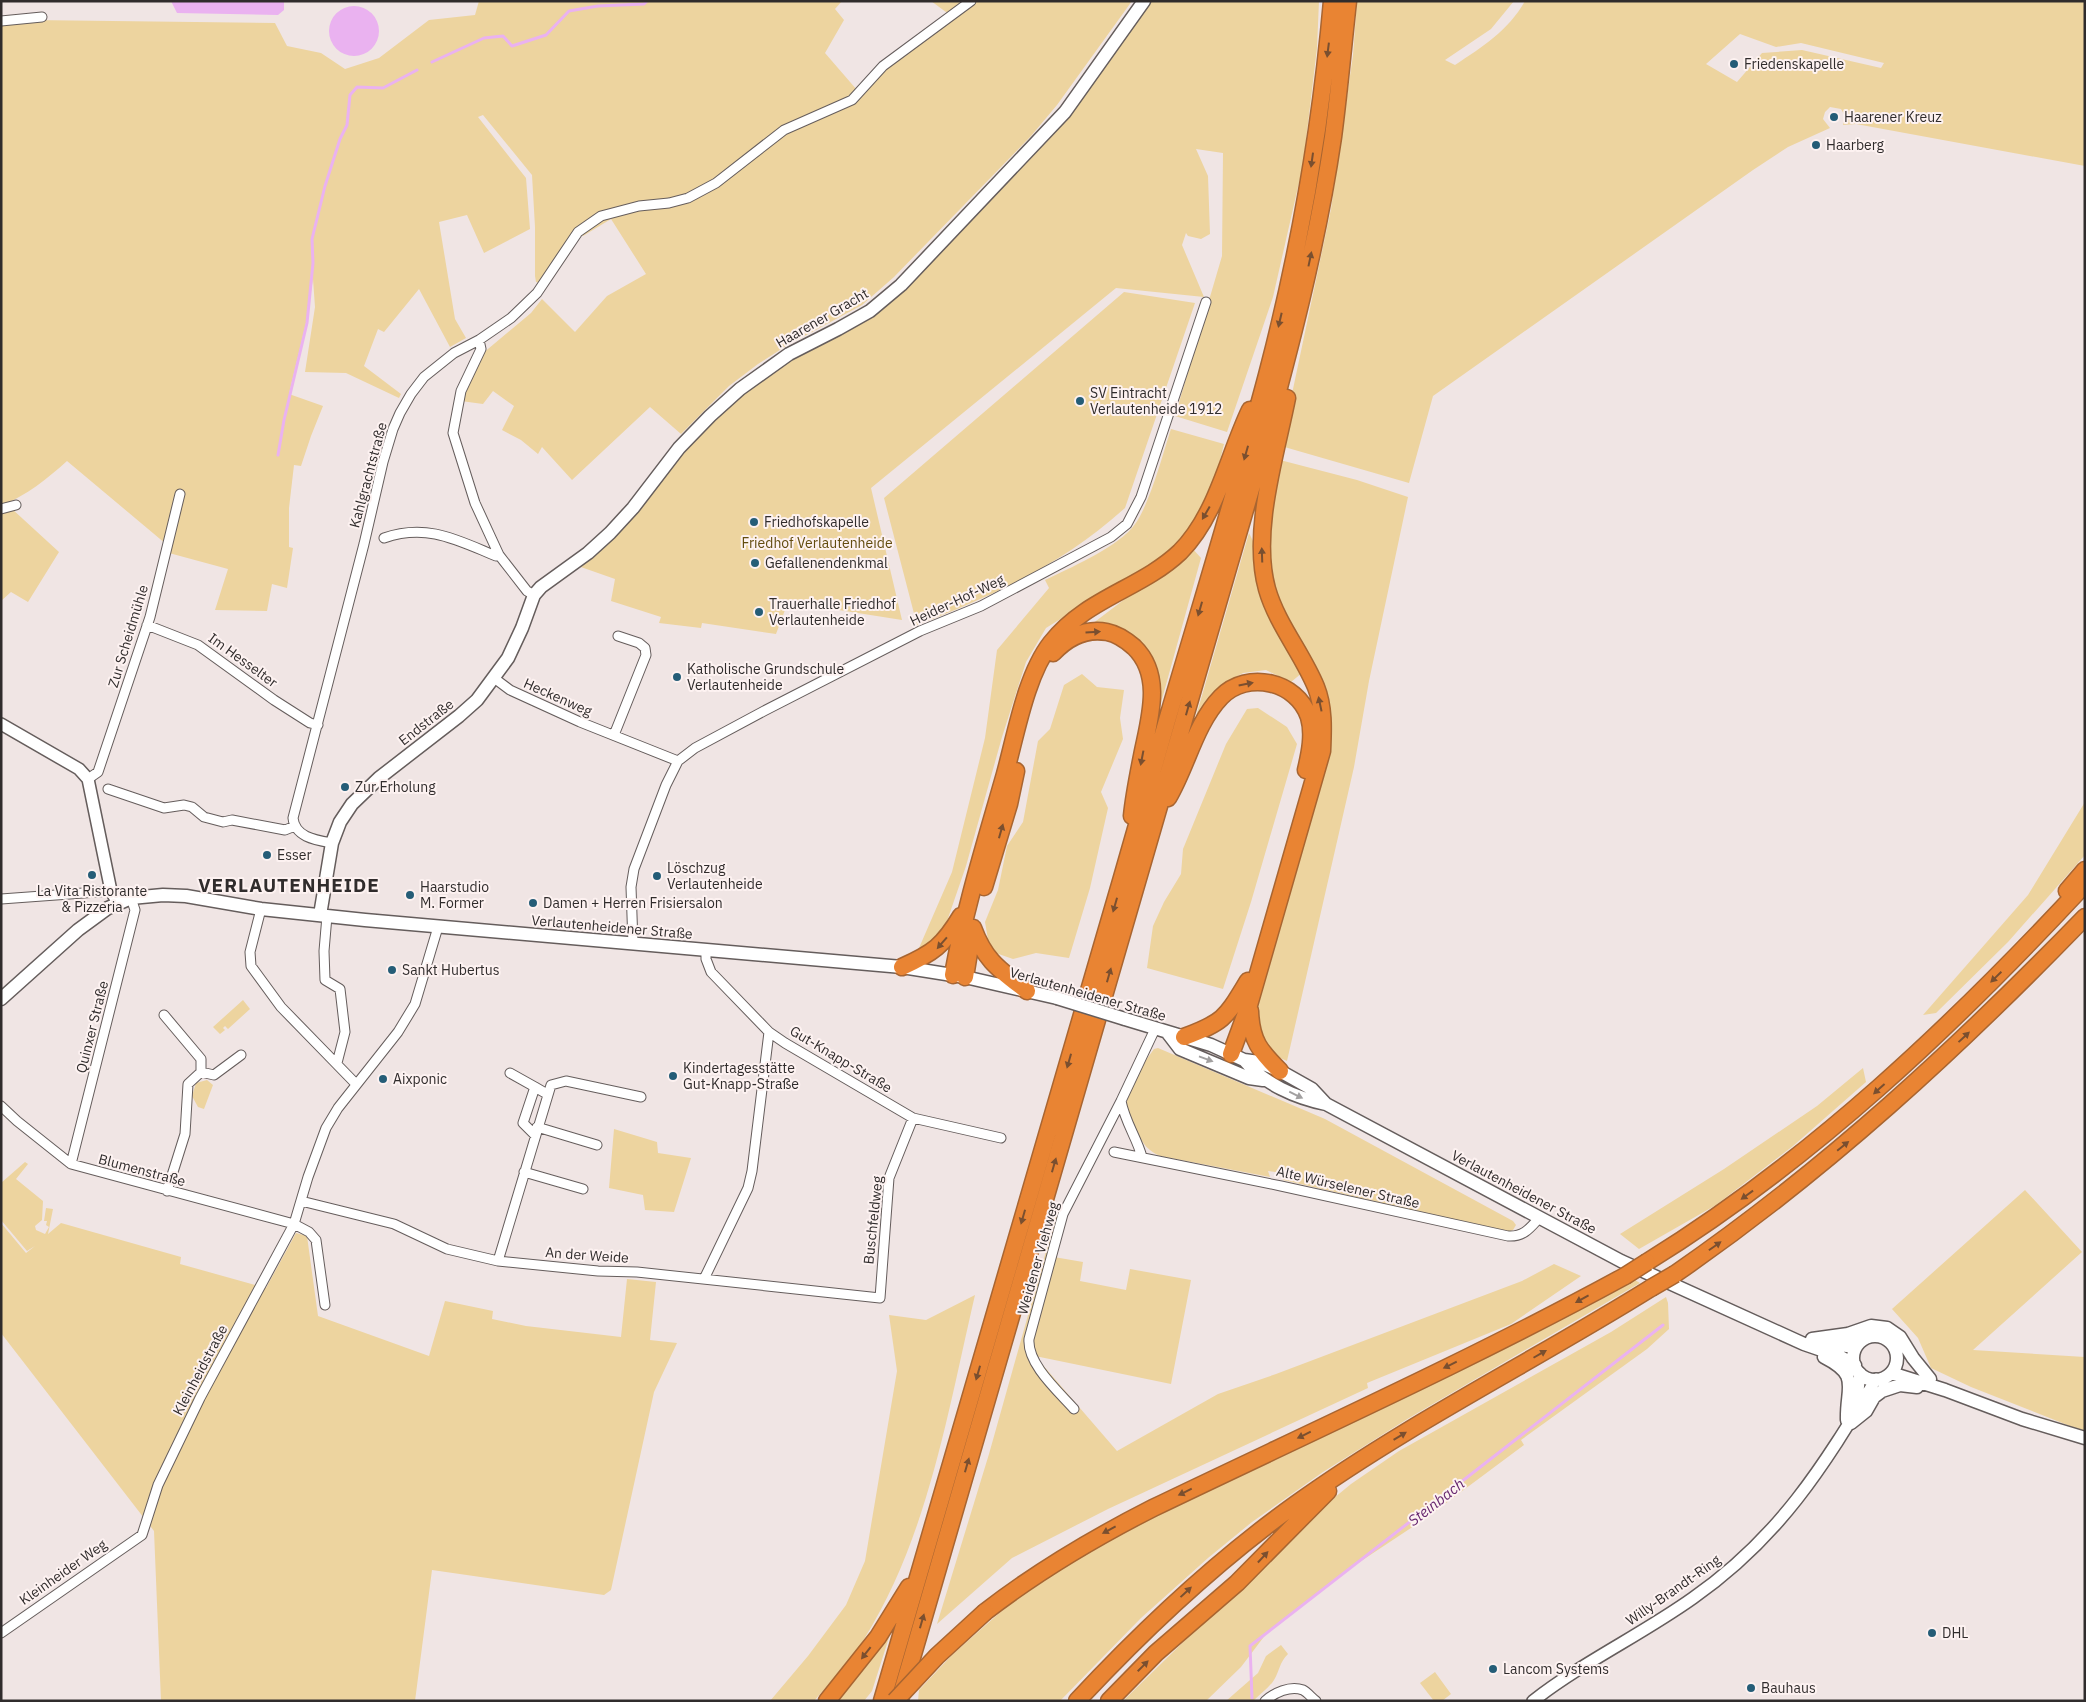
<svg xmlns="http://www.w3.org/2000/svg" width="2086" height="1702" viewBox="0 0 2086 1702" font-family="'IBM Plex Sans',sans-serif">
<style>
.green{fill:#edd49f;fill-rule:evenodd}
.water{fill:#eab2f0}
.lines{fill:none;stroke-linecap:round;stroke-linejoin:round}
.stream{stroke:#eab2f0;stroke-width:3}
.minor-casing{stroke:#655d5c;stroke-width:11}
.tertiary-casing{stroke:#655d5c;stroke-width:14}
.secondary-casing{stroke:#655d5c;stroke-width:15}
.motorway-casing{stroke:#a86531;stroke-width:19}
.minor{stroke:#fff;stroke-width:9}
.tertiary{stroke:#fff;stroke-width:11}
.secondary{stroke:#fff;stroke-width:12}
.motorway{stroke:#e98433;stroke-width:16}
.secondary-bridge-casing{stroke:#655d5c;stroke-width:15;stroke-linecap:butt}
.motorway-bridge-casing{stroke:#a86531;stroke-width:19;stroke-linecap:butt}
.secondary-bridge{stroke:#fff;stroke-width:12}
.motorway-bridge{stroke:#e98433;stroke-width:16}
.oneway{fill:#7a4f2f}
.oneway2{fill:#a2a0a0}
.poi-dot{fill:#255d77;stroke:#fdf2f1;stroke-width:2}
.labels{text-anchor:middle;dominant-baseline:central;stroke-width:4;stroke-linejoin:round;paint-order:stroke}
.poi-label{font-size:14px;fill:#302c2c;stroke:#fdf2f1;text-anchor:start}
.street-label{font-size:14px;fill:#302c2c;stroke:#fdf2f1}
.park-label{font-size:14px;fill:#634c0f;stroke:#fdf2f1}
.water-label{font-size:15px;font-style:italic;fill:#67266f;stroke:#fdf2f1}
.district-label{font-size:19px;font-weight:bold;letter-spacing:1px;fill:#302c2c;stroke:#fdf2f1}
</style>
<rect width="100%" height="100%" fill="#f0e5e4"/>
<path class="green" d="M479,1H842L835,9L844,20L825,53L857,90L850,99L783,128L714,181L687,195L668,200L638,204L576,231L540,283L536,282L535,276V227L532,175L483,115L478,117L526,178L530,229L484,253L467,215L439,222L455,319L466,338L450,347L419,289L384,332L378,329L364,366L401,394L399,398L346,373L305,372L315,307L313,279L306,323L289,394L323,406L311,436L301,466L294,465L289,508V547L293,548L287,588L272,584L267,611L215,610L228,569L169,553L166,544L67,461C47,479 27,495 1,506V25L31,20L275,23L287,46L321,53L345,69L379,58L429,20L475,15Z
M931,1H967L950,15Z
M975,1H1132L1057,105L1031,136L894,277L862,305L786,346L758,364L729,386L681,434L650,407L572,480L542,447L538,454L521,440L502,430L514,406L493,391L483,404L461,401L482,354L531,313L542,299L575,332L607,296L646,274L611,219L583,236L580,233L602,218L639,208L689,200L786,133L846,108L854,103L885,69Z
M1150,1H1319L1317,48L1303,165L1273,297L1227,432L1175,416L1222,256L1223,153L1196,149L1208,176L1210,234L1201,239L1188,236L1186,233L1182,245L1204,297L1116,288L871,488L902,620L788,602L776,634L702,623L701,628L659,623L661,617L611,601L615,579L578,566L713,420L744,393L792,358L874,314L1069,115L1107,65Z
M1357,1H1514L1491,29L1445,60L1455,65C1482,47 1508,31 1525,1H2085V166L1856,124L1843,125L1845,116L1841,109L1830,107L1825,112L1823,119L1830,128L1788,147L1753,170L1433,396L1409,483L1281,446L1331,209L1353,55ZM1740,34L1776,47L1801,43L1884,63L1881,68L1802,50L1762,53L1737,82L1706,64Z
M1124,292L1195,303L1125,508C1062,565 994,595 917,625L884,498Z
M1171,429L1224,444L1212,493L1190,533L1158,561L1102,593L1046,628L1026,662L1002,737L966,866L945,927L930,945L919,948L952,872L985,738L997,650L1049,588L1045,580C1070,568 1113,549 1131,529C1148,512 1163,453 1171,429Z
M1280,460L1357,480L1408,497L1369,681L1354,767L1287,1061L1271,1054L1255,1029L1258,982L1328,701L1276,597L1266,555Z
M11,508L59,552L28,602L11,592L1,601V512Z
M1249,533L1253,541L1258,585L1302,673L1291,682L1266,670L1243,673L1223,684L1204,706L1192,730Z
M1192,548L1201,558L1159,710L1156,680L1146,653L1092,624Z
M1082,674L1097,687L1124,690L1120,718L1123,739L1101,792L1108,808L1090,888L1069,958L1036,953L1013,959L990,951L985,922L998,890L1007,846L1023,822L1038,741L1050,729L1064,685Z
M1258,708L1287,727L1297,744L1251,902L1223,989L1147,968L1153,926L1164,902L1181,874L1183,849L1226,744L1247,709Z
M2085,802V855L2008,942L1936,1013L1923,1015L2028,895Z
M243,1000L250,1009L228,1029L225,1026L223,1028L225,1030L220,1034L213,1027Z
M1158,1048L1325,1119L1513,1221L1516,1225L1513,1230L1508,1232L1283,1180L1282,1173L1268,1171L1270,1177L1160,1156C1148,1151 1143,1144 1137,1132C1133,1126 1128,1118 1127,1111C1123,1094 1144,1062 1154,1049Z
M1863,1068L1866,1082L1793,1146L1716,1205L1639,1249L1620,1234L1724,1169L1817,1106Z
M207,1080L213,1085L204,1109L198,1107L192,1096L196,1083Z
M614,1129L657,1142L658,1153L691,1158L674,1212L645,1210L643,1195L609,1188Z
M25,1162L28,1164L16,1179L43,1201L42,1220L35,1226L36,1230L45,1234L49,1227L46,1225L47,1221H44L46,1208L53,1209L48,1234L61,1223L181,1257L180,1264L266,1288L296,1233L307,1236L318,1316L429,1356L445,1301L493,1311L492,1319L526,1326L621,1337L627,1279L656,1282L650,1340L677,1343L654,1392L611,1590L604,1595L432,1570L415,1701H161L154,1531L1,1333V1223L26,1253L35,1246L27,1251L1,1220V1183Z
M2025,1190L2082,1252L1973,1350L2085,1357V1432L1971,1387L1931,1368L1918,1338L1892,1309Z
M1059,1205L1065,1215L1054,1257L1083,1262L1080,1281L1126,1290L1130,1269L1191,1280L1171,1384L1035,1356L1117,1451L1218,1394L1276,1374L1522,1281L1554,1264L1581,1276L1511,1324L1367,1383L1368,1388L1108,1509L1012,1558L937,1624L989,1454Z
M1635,1280L1640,1283L1409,1418L1323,1472L1252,1522L1208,1558L1141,1618L1060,1701H918L919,1690L952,1655L1023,1592L1119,1532L1542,1330Z
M975,1295C948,1411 928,1537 864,1639C851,1661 831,1681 814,1701H770L808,1656L846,1605L865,1561L897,1371L889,1315L926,1320Z
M1666,1297L1668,1303L1669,1329L1647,1349L1521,1440L1524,1445L1426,1518L1343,1573L1266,1634L1241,1667L1206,1701H1123L1311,1517L1351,1484L1399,1451L1611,1332Z
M892,1628L872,1691L864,1701H834Z
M1281,1645L1288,1654C1279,1663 1280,1670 1274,1680C1269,1688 1260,1694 1253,1701H1226L1258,1673L1266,1656Z
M1435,1672L1451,1694L1442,1701H1434L1420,1683Z"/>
<path class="water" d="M171,1H284V10L278,15L177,13Z
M329 31a25 25 0 1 1 50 0a25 25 0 1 1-50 0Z"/>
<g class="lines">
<path class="stream" d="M432,62L484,38L503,36L512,46L546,35L569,11L598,6L644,4L647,1
M278,455L284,420L307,323L313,263L312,239L325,186L340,139L347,125L350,95L357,87L383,88L417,70
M1252,1698L1250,1646L1663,1325"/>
<g class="minor-casing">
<path id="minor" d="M1,21L42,17
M479,340L481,349L461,391L453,433L475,503L499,555
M1,509L16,505
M384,538C427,523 457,540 496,556L499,555L527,591L534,595
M147,625L198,645L274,700L310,723L318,725
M494,678L510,690L580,722L678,761
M614,735L646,655L645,648L639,643L618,636
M88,779L98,772L150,617L180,494
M108,789L164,808L184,805L192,807L204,817L223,822L232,820L285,830L295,826
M332,843C315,840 295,837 293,818L364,544L383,462L393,429L400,413L411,394L424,377L454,353L479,340L511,318L537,293L578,232L601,216L639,206L669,203L688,198L716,183L784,130L852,100L883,66L971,1
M1,899L111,891
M261,909L250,952L251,966L281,1007L356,1084
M327,916L324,951L325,980L340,989L345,1032L337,1063
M633,944L631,887L634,869L666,785L678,761L695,748L764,711L920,631L981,606L1111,537L1127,524L1141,497L1206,302
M706,951V959L711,972L769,1032L785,1043L913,1118L1001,1138
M164,1015L201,1059V1072L188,1084L185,1134L167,1191
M201,1072L214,1075L241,1055
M510,1073L535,1087
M1121,1101C1125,1122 1137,1138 1142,1157
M1,1106L17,1121L71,1164L294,1224L309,1232L316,1240L325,1305
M537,1127L597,1145
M535,1135L523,1123L535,1087L547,1094
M1114,1152L1281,1186L1508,1236C1524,1237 1530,1228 1540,1217
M71,1164L135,910L131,898
M524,1172L583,1189
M301,1201L394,1224L447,1249L498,1261L598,1271L637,1272L880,1298L889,1178L913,1118
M498,1261L551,1085L566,1081L641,1097
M704,1279L748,1188L752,1171L769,1032
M1074,1409C1058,1391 1027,1364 1029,1339L1063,1214L1121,1101L1155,1029
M1,1633L142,1535L158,1485L200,1398L294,1224L308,1177L326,1128L338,1108L398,1032L415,1004L438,927
M1265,1701C1274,1693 1290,1685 1303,1690C1307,1692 1312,1698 1316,1701"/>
</g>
<g class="tertiary-casing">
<path id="tertiary" d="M1,724L79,769L88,779L111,891L118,903
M1849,1414L1858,1391L1860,1373
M1533,1701C1583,1662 1641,1635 1693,1598C1779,1538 1823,1467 1876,1379"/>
</g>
<g class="secondary-casing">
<path id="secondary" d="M320,915L332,843L340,822L352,804L379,778L459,716L477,700L508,658L522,628L534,595L541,587L588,553L610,533L633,508L679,448L710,416L740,389L789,354L838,329L870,311L901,285L1065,112L1144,1
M1,999L78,930L108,908L131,898L163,895L186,896L261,909L365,920L902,967L965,977L1057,998
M1125,1019L1211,1045L1244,1060L1259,1062L1280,1071L1312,1089L1326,1104
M1167,1032L1180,1049L1249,1078L1263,1080
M1244,1060C1264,1084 1296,1098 1326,1104L1621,1261L1804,1344L1839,1356L1855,1365
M1853 1358a22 22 0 1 1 44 0a22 22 0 1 1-44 0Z
M1812,1339L1848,1334L1871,1326L1887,1328L1900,1337L1913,1358L1930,1379
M1822,1342L1847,1346L1861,1341
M1824,1357C1861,1376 1846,1386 1847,1420
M1891,1373L1945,1390L2022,1419L2085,1438
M1851,1423L1866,1411L1874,1397L1882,1391L1900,1385L1917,1387"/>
</g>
<g class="motorway-casing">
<path id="motorway" d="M1053,653C1068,637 1085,628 1107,632C1117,634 1126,640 1134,647C1164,676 1149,720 1142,756C1138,776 1134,796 1132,816
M1168,798C1187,766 1195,724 1221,697C1247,670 1297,681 1309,717C1314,734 1310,753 1306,770
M984,887L1009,804L1016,771
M2067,891L2085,870
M973,928C985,961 1000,970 1027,991
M902,967C933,953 943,946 961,916
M953,975C965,907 986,841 1005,774C1016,734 1026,675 1051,643C1086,598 1141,589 1180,552C1217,515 1228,456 1250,410
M965,977L973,928
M1250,1011C1251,1041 1260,1051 1280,1071
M1184,1037C1225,1022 1226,1017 1248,981
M1231,1054L1249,1005L1322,751C1323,729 1324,707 1316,687C1302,653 1277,624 1267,589C1251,532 1276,454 1287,398
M1647,1262C1812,1160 1953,1026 2085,884
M1675,1274C1827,1169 1957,1049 2085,917
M985,1612C1038,1571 1094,1538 1153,1508C1311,1432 1471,1360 1625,1276
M900,1699L1260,458C1289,352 1317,246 1333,137C1339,92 1343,46 1348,1
M827,1701L878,1637L909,1587
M882,1701C977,1375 1073,1050 1166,724C1200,608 1236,492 1267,375C1299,253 1321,127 1332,1
M1077,1701C1144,1629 1215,1562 1296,1504C1409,1423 1534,1361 1651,1288
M1109,1701L1156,1653L1237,1583L1328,1491"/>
</g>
<use href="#minor" class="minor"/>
<use href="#tertiary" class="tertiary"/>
<use href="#secondary" class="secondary"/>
<use href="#motorway" class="motorway"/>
<g class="secondary-bridge-casing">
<path id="secondary-bridge" d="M1057,998L1125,1019"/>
</g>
<g class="motorway-bridge-casing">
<path id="motorway-bridge" d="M1625,1276L1647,1262
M1651,1288L1675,1274
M895,1701L937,1656L985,1612"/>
</g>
<use href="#secondary-bridge" class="secondary-bridge"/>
<use href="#motorway-bridge" class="motorway-bridge"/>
</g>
<defs><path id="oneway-solid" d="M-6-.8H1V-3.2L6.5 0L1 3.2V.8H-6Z" transform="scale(1.25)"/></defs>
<g class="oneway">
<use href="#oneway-solid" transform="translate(1328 50) rotate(97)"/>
<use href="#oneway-solid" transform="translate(1312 160) rotate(98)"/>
<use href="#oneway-solid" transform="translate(1310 259) rotate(-78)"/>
<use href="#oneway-solid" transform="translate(1280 320) rotate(103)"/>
<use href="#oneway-solid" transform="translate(1246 453) rotate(106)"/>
<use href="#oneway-solid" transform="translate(1206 513) rotate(120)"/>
<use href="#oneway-solid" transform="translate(1262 555) rotate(-92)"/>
<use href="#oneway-solid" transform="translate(1200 609) rotate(106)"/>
<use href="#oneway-solid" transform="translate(1093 632) rotate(-4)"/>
<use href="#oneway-solid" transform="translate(1246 684) rotate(-11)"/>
<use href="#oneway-solid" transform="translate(1320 704) rotate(-102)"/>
<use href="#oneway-solid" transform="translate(1188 708) rotate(-74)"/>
<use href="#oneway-solid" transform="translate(1142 758) rotate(101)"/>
<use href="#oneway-solid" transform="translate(1001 831) rotate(-74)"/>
<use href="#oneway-solid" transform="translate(1115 905) rotate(106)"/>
<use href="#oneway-solid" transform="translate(942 943) rotate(131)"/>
<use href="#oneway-solid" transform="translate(1109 975) rotate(-74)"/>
<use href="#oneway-solid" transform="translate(1996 977) rotate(136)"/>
<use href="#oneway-solid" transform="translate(1964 1037) rotate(-43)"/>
<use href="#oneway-solid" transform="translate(1069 1061) rotate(106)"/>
<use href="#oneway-solid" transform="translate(1879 1089) rotate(138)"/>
<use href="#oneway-solid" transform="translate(1843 1146) rotate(-39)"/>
<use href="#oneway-solid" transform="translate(1054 1165) rotate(-74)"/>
<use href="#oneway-solid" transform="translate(1747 1195) rotate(144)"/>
<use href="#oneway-solid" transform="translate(1023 1217) rotate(106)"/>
<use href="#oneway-solid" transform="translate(1715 1246) rotate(-35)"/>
<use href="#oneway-solid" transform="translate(1582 1299) rotate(151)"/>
<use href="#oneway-solid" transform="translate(1540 1354) rotate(-30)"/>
<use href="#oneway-solid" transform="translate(1450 1365) rotate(154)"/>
<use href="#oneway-solid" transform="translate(978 1373) rotate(106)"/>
<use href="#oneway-solid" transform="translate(1304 1435) rotate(154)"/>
<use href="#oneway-solid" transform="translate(1400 1436) rotate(-31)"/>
<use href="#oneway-solid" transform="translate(967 1465) rotate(-74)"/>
<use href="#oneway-solid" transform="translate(1185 1492) rotate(154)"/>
<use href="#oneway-solid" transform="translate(1109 1530) rotate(152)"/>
<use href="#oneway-solid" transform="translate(1263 1557) rotate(-47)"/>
<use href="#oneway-solid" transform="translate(1186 1592) rotate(-43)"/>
<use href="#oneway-solid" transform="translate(922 1621) rotate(-74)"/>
<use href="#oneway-solid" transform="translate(866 1653) rotate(128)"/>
<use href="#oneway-solid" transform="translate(1143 1666) rotate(-45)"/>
</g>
<g class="oneway2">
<use href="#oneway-solid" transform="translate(1206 1059) rotate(20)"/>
<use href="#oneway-solid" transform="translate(1296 1095) rotate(26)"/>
</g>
<g class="poi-dot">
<circle cx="1734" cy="64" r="5"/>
<circle cx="1834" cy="117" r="5"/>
<circle cx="1816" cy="145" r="5"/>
<circle cx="1080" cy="401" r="5"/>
<circle cx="754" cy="522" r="5"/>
<circle cx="755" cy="563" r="5"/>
<circle cx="759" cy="612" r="5"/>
<circle cx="677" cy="677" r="5"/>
<circle cx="345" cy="787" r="5"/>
<circle cx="267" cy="855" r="5"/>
<circle cx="92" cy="875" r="5"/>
<circle cx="657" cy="876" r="5"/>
<circle cx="410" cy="895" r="5"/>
<circle cx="533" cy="903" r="5"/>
<circle cx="392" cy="970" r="5"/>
<circle cx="673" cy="1076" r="5"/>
<circle cx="383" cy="1079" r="5"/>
<circle cx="1932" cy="1633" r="5"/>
<circle cx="1493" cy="1669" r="5"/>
<circle cx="1751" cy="1688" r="5"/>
</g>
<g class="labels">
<g class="poi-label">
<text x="1744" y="64">Friedenskapelle</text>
<text x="1844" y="117">Haarener Kreuz</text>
<text x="1826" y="145">Haarberg</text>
<text x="1090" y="393">SV Eintracht<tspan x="1090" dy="16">Verlautenheide 1912</tspan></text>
<text x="764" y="522">Friedhofskapelle</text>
<text x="765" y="563">Gefallenendenkmal</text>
<text x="769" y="604">Trauerhalle Friedhof<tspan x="769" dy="16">Verlautenheide</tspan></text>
<text x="687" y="669">Katholische Grundschule<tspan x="687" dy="16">Verlautenheide</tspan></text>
<text x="355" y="787">Zur Erholung</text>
<text x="277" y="855">Esser</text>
<text x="667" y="868">Löschzug<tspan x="667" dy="16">Verlautenheide</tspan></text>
<text x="420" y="887">Haarstudio<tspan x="420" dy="16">M. Former</tspan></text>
<text x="92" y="891" text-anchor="middle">La Vita Ristorante<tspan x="92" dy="16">&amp; Pizzeria</tspan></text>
<text x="543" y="903">Damen + Herren Frisiersalon</text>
<text x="402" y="970">Sankt Hubertus</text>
<text x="683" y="1068">Kindertagesstätte<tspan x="683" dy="16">Gut-Knapp-Straße</tspan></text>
<text x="393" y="1079">Aixponic</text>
<text x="1942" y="1633">DHL</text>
<text x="1503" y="1669">Lancom Systems</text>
<text x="1761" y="1688">Bauhaus</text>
</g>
<g class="street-label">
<text transform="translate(822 318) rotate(-30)">Haarener Gracht</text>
<text transform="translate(368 475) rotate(-75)">Kahlgrachtstraße</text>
<text transform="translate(957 600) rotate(-25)">Heider-Hof-Weg</text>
<text transform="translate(128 636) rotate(-73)">Zur Scheidmühle</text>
<text transform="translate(243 660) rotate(36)">Im Hesselter</text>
<text transform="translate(558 697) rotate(24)">Heckenweg</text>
<text transform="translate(426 722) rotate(-38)">Endstraße</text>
<text transform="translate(612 927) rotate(5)">Verlautenheidener Straße</text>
<text transform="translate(1088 994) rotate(16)">Verlautenheidener Straße</text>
<text transform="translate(92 1027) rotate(-76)">Quinxer Straße</text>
<text transform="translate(841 1059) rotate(31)">Gut-Knapp-Straße</text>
<text transform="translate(142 1170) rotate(15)">Blumenstraße</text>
<text transform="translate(1348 1187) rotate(13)">Alte Würselener Straße</text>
<text transform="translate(1524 1192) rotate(28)">Verlautenheidener Straße</text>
<text transform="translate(873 1220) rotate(-84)">Buschfeldweg</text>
<text transform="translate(587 1255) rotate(4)">An der Weide</text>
<text transform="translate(1038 1258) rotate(-74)">Weidener Viehweg</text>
<text transform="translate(200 1370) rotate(-62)">Kleinheidstraße</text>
<text transform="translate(63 1572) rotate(-35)">Kleinheider Weg</text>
<text transform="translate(1673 1590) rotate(-35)">Willy-Brandt-Ring</text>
</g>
<g class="park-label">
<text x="817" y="543">Friedhof Verlautenheide</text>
</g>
<g class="water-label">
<text transform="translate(1436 1502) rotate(-38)">Steinbach</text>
</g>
<g class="district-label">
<text x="289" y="885">VERLAUTENHEIDE</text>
</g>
</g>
<rect width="2086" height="1702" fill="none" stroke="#302c2c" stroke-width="5"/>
</svg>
